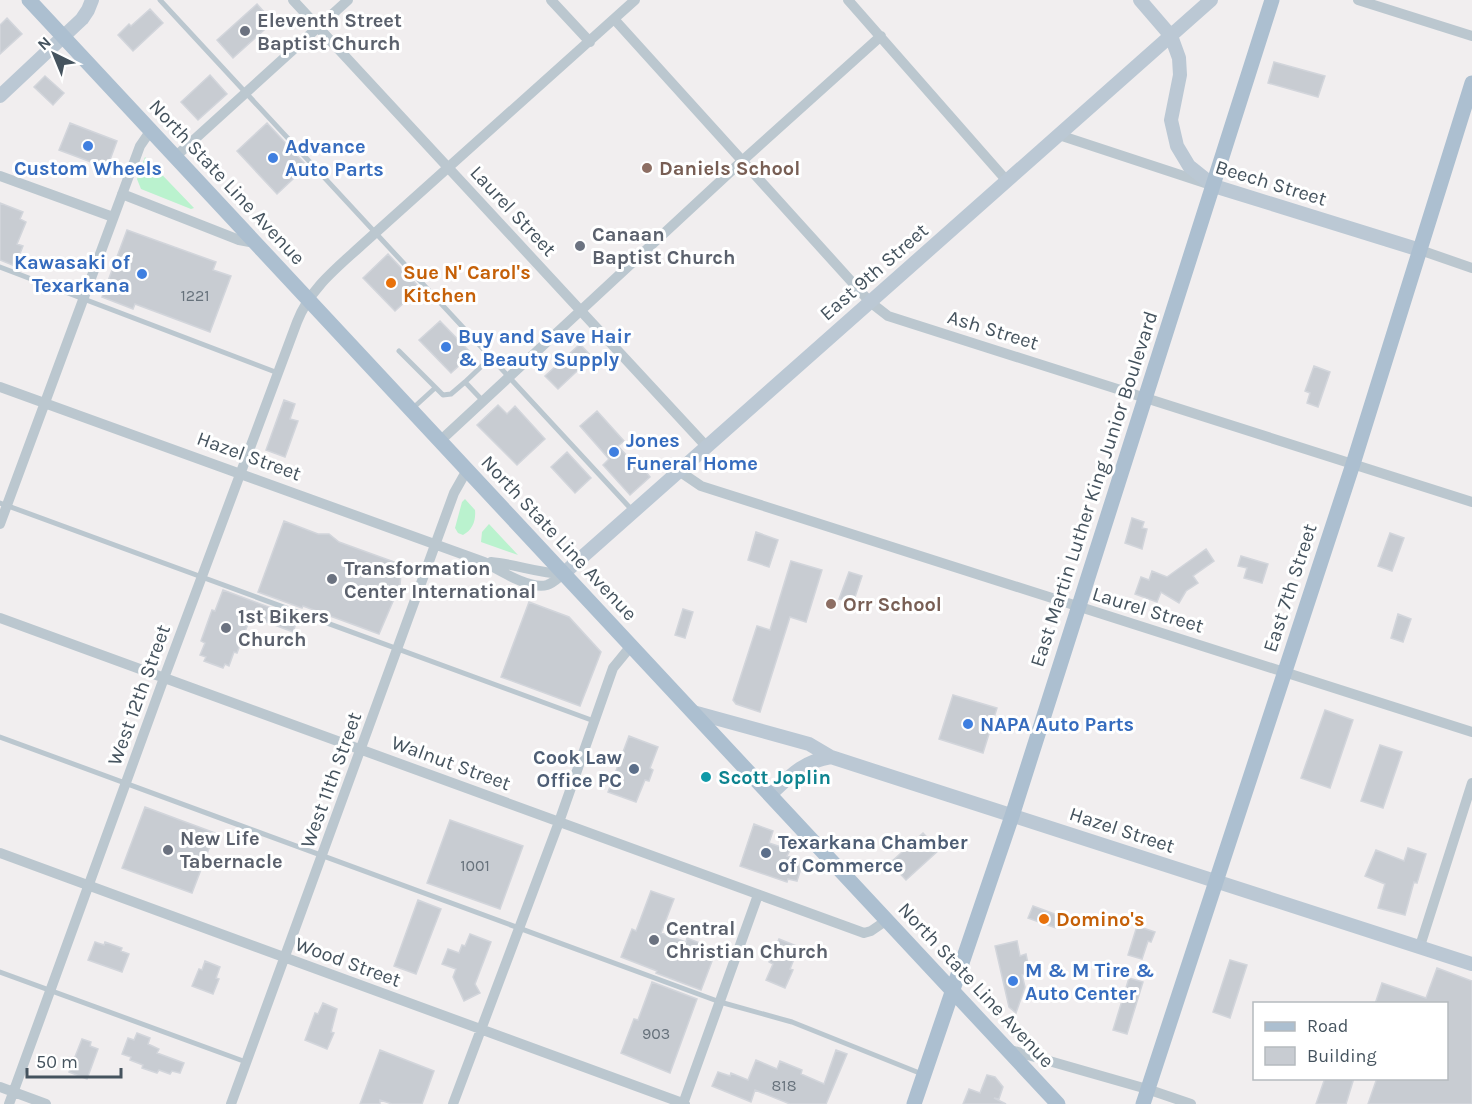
<svg xmlns="http://www.w3.org/2000/svg" width="1472" height="1104" viewBox="0 0 1472 1104" font-family="Karla,sans-serif">
<style>
.green{fill:#baf2ce}
.building{fill:#c8ccd2;stroke:#d2d5db;stroke-width:1.5}
.lines{fill:none;stroke-linecap:round;stroke-linejoin:round}
.lane{stroke:#bbc7cf;stroke-width:5}
.street{stroke:#bbc7cf;stroke-width:10}
.secondary{stroke:#bbc8d4;stroke-width:14}
.primary{stroke:#acbfd0;stroke-width:15}
.worship-dot{fill:#6b7280;stroke:#fff;stroke-width:2}
.shop-dot{fill:#3f7fe0;stroke:#fff;stroke-width:2}
.education-dot{fill:#8d6e63;stroke:#fff;stroke-width:2}
.food-dot{fill:#e8710a;stroke:#fff;stroke-width:2}
.service-dot{fill:#5c6f8a;stroke:#fff;stroke-width:2}
.culture-dot{fill:#0f9aa8;stroke:#fff;stroke-width:2}
.labels{text-anchor:middle;dominant-baseline:central;stroke-width:6;stroke-linejoin:round;paint-order:stroke}
.number-label{font-size:16px;fill:#66717b}
.worship-label{font-size:20px;font-weight:bold;fill:#5b616d;stroke:#fff;text-anchor:start}
.shop-label{font-size:20px;font-weight:bold;fill:#366cbe;stroke:#fff;text-anchor:start}
.education-label{font-size:20px;font-weight:bold;fill:#785e54;stroke:#fff;text-anchor:start}
.street-label{font-size:20px;fill:#45535e;stroke:#fff}
.food-label{font-size:20px;font-weight:bold;fill:#c56008;stroke:#fff;text-anchor:start}
.service-label{font-size:20px;font-weight:bold;fill:#4e5e75;stroke:#fff;text-anchor:end}
.culture-label{font-size:20px;font-weight:bold;fill:#0d838f;stroke:#fff;text-anchor:start}
</style>
<rect width="100%" height="100%" fill="#f1eeef"/>
<path class="green" d="M145,157L194,208L191,209L141,189L137,179Z
M465,499L475,510C476,520 473,530 463,535L458,533L455,528L462,502Z
M489,524L518,555L481,542L482,532Z"/>
<path class="building" d="M257,4L273,22L233,58L217,40Z
M150,9L163,23L133,51L118,35L129,24L131,26Z
M7,18L22,34L0,54V25Z
M1274,62L1325,76L1318,97L1268,83Z
M210,75L227,94L198,120L181,102Z
M45,76L64,93L53,105L34,87Z
M70,123L117,141L107,168L59,150Z
M267,123L307,166L277,194L237,151Z
M0,203L23,212L20,219L26,222L17,244L23,246L15,266L0,260Z
M127,230L216,262L213,270L231,276L210,332L135,304L133,309L102,297Z
M388,254L420,288L395,311L363,278Z
M440,321L472,354L451,373L419,340Z
M580,344L592,357L558,389L545,376Z
M1314,366L1330,372L1318,407L1307,403L1310,393L1305,391Z
M284,400L295,404L290,419L298,421L285,457L266,450Z
M498,405L507,414L515,406L545,439L517,465L477,425Z
M597,411L624,441L618,446L640,470L643,468L650,477L630,495L603,465L609,459L580,426Z
M567,452L591,478L575,493L551,467Z
M1132,518L1144,522L1142,528L1147,529L1142,549L1125,543Z
M284,521L318,534H329L339,542L397,563L396,572L401,574L400,585L379,634L303,606L302,608L258,592Z
M756,532L778,540L769,567L748,560Z
M1390,533L1404,538L1392,571L1378,566Z
M1206,549L1214,561L1193,576L1198,583L1186,591L1179,603L1161,592L1157,602L1135,594L1141,577L1149,580L1152,571L1167,577Z
M1241,556L1268,564L1262,583L1244,578L1247,568L1238,566Z
M791,561L822,570L806,622L790,617L760,712L736,704L733,700L757,626L770,630Z
M849,572L862,576L853,603L839,599Z
M223,590L298,618L293,632L251,616L237,653L234,652L229,666L225,664L223,668L204,661L206,657L200,655L205,643L201,641L212,610L215,611Z
M529,602L569,617L601,652L580,706L501,677Z
M683,609L693,612L685,638L675,635Z
M1398,614L1411,619L1403,642L1391,638Z
M953,695L997,708L983,753L939,739Z
M1325,710L1353,720L1330,788L1301,778Z
M629,736L658,747L650,768L653,770L649,781L645,780L636,802L608,792Z
M1380,745L1402,752L1383,808L1361,801Z
M145,807L215,833L192,893L122,868Z
M450,820L523,846L500,909L427,883Z
M754,824L773,831L769,843L790,850L787,856L796,859L795,863L802,865L797,881L788,879L787,882L740,866Z
M923,833L939,850L906,880L890,863Z
M1408,848L1426,854L1417,883L1414,882L1405,915L1378,908L1385,884L1365,876L1376,850L1404,861Z
M651,891L674,899L661,933L686,942L687,938L702,944L700,950L714,956L701,990L656,973L657,971L621,957L632,929L636,931Z
M418,900L441,909L416,974L394,966Z
M1033,906L1060,916L1056,928L1028,918Z
M1137,926L1155,932L1151,942L1148,941L1142,959L1128,955Z
M470,934L491,942L475,984L480,993L464,1001L453,977L456,969L442,964L448,949L459,953L462,945L465,946Z
M779,939L799,947L790,969L793,970L785,988L766,980L773,964L769,962Z
M1017,941L1020,956L1026,954L1030,973L1022,975L1025,987L1016,1013L1009,1007L995,946Z
M95,942L104,945L105,942L122,948L121,951L129,954L122,972L88,960Z
M1230,960L1247,965L1230,1018L1213,1012Z
M205,961L220,967L216,978L219,979L213,994L192,986L199,969L202,970Z
M1437,968L1472,981V1104H1368L1377,1078H1446V1004H1375L1382,983L1426,998Z
M1129,978L1143,982L1127,1034L1113,1030Z
M652,982L697,999L670,1073L621,1053L634,1019L638,1020Z
M323,1003L337,1009L331,1032L334,1033L327,1049L305,1040L315,1013L318,1014Z
M137,1033L150,1038L148,1044L159,1049L157,1053L184,1063L180,1073L172,1071L170,1074L159,1070L157,1073L142,1068L143,1065L130,1060L131,1057L122,1054L128,1038L134,1040Z
M82,1039L91,1042L90,1046L98,1049L87,1079L69,1072Z
M380,1050L434,1071L422,1104H392L380,1100V1104H360Z
M836,1050L847,1054L826,1104H790L755,1090L751,1102L712,1086L718,1072L730,1076L731,1073L748,1080L756,1060L777,1069L780,1061L802,1070L801,1074L824,1084Z
M987,1075L995,1077L1003,1087L999,1099L994,1098L1006,1104H963L969,1089L980,1093Z
M1325,1078H1354L1346,1104H1316Z"/>
<g class="lines">
<path class="lane" d="M160,0L632,510
M0,267L278,373
M399,351L443,395L451,394L465,382
M483,401L465,382L485,363
M412,409L435,388
M0,503L594,721
M0,737L720,1002L792,1022L922,1074
M0,972L246,1062"/>
<path class="street" d="M293,0L706,446
M551,0L590,42
M848,0L1007,181
M1358,0L1472,36
M614,19L870,302L888,316L1472,502
M1059,135L1208,184
M175,157L348,0
M0,176L113,217
M122,194L239,240L255,243
M1420,250L1472,268
M0,387L484,562C499,570 530,590 547,585C553,583 558,578 563,574
M440,441L742,161L881,36
M679,471L701,486L1472,732
M0,524L140,146L151,130
M491,562C515,564 538,573 563,574
M0,618L864,933L871,931L887,920
M0,853L685,1104
M1420,946L1472,783
M1007,1049L1147,1089L1191,1104
M0,1087L46,1104
M9,1104L164,678L297,322C310,288 338,267 364,243L635,0
M231,1104L454,493L467,470
M453,1104L559,822L613,668L631,646
M683,1104L758,895"/>
<path class="secondary" d="M1140,0L1171,36L1179,58L1180,75L1171,120L1177,146L1189,166L1214,186L1420,250
M0,96L82,19L88,10L92,0
M563,574L1211,0
M693,712L809,744L831,757
M770,795C791,775 802,762 831,757L1472,964"/>
<path class="primary" d="M29,0L1058,1104
M914,1104L1012,816L1272,0
M1143,1104L1353,464L1472,83"/>
</g>
<g class="worship-dot">
<circle cx="245" cy="31" r="6"/>
<circle cx="580" cy="246" r="6"/>
<circle cx="332" cy="579" r="6"/>
<circle cx="226" cy="628" r="6"/>
<circle cx="168" cy="850" r="6"/>
<circle cx="654" cy="940" r="6"/>
</g>
<g class="shop-dot">
<circle cx="88" cy="146" r="6"/>
<circle cx="273" cy="158" r="6"/>
<circle cx="142" cy="274" r="6"/>
<circle cx="446" cy="347" r="6"/>
<circle cx="614" cy="452" r="6"/>
<circle cx="968" cy="724" r="6"/>
<circle cx="1013" cy="981" r="6"/>
</g>
<g class="education-dot">
<circle cx="647" cy="168" r="6"/>
<circle cx="831" cy="604" r="6"/>
</g>
<g class="food-dot">
<circle cx="391" cy="283" r="6"/>
<circle cx="1044" cy="919" r="6"/>
</g>
<g class="service-dot">
<circle cx="634" cy="769" r="6"/>
<circle cx="766" cy="853" r="6"/>
</g>
<circle class="culture-dot" cx="706" cy="777" r="6"/>
<g class="labels">
<g class="number-label">
<text x="195" y="295">1221</text>
<text x="475" y="865">1001</text>
<text x="656" y="1033">903</text>
<text x="784" y="1085">818</text>
</g>
<g class="worship-label">
<text x="257" y="20">Eleventh Street<tspan x="257" dy="23">Baptist Church</tspan></text>
<text x="592" y="234">Canaan<tspan x="592" dy="23">Baptist Church</tspan></text>
<text x="344" y="568">Transformation<tspan x="344" dy="23">Center International</tspan></text>
<text x="238" y="616">1st Bikers<tspan x="238" dy="23">Church</tspan></text>
<text x="180" y="838">New Life<tspan x="180" dy="23">Tabernacle</tspan></text>
<text x="666" y="928">Central<tspan x="666" dy="23">Christian Church</tspan></text>
</g>
<g class="shop-label">
<text x="285" y="146">Advance<tspan x="285" dy="23">Auto Parts</tspan></text>
<text x="88" y="168" text-anchor="middle">Custom Wheels</text>
<text x="130" y="262" text-anchor="end">Kawasaki of<tspan x="130" dy="23">Texarkana</tspan></text>
<text x="458" y="336">Buy and Save Hair<tspan x="458" dy="23">&amp; Beauty Supply</tspan></text>
<text x="626" y="440">Jones<tspan x="626" dy="23">Funeral Home</tspan></text>
<text x="980" y="724">NAPA Auto Parts</text>
<text x="1025" y="970">M &amp; M Tire &amp;<tspan x="1025" dy="23">Auto Center</tspan></text>
</g>
<g class="education-label">
<text x="659" y="168">Daniels School</text>
<text x="843" y="604">Orr School</text>
</g>
<g class="street-label">
<text transform="translate(227 182) rotate(47)">North State Line Avenue</text>
<text transform="translate(1271 183) rotate(17)">Beech Street</text>
<text transform="translate(513 211) rotate(47)">Laurel Street</text>
<text transform="translate(874 272) rotate(-41)">East 9th Street</text>
<text transform="translate(993 330) rotate(17)">Ash Street</text>
<text transform="translate(249 456) rotate(20)">Hazel Street</text>
<text transform="translate(1094 489) rotate(-72)">East Martin Luther King Junior Boulevard</text>
<text transform="translate(559 538) rotate(47)">North State Line Avenue</text>
<text transform="translate(1290 588) rotate(-72)">East 7th Street</text>
<text transform="translate(1148 610) rotate(17)">Laurel Street</text>
<text transform="translate(139 695) rotate(-70)">West 12th Street</text>
<text transform="translate(451 763) rotate(20)">Walnut Street</text>
<text transform="translate(331 780) rotate(-70)">West 11th Street</text>
<text transform="translate(1122 830) rotate(18)">Hazel Street</text>
<text transform="translate(348 962) rotate(20)">Wood Street</text>
<text transform="translate(976 985) rotate(47)">North State Line Avenue</text>
</g>
<g class="food-label">
<text x="403" y="272">Sue N' Carol's<tspan x="403" dy="23">Kitchen</tspan></text>
<text x="1056" y="919">Domino's</text>
</g>
<g class="service-label">
<text x="622" y="757">Cook Law<tspan x="622" dy="23">Office PC</tspan></text>
<text x="778" y="842" text-anchor="start">Texarkana Chamber<tspan x="778" dy="23">of Commerce</tspan></text>
</g>
<g class="culture-label">
<text x="718" y="777">Scott Joplin</text>
</g>
</g>
<rect x="1253" y="1002" width="195" height="78" fill="#ffffff" stroke="#b5babf" stroke-width="1.5"/>
<rect x="1265" y="1022" width="30" height="9" fill="#acbfd0" stroke="#b5babf" stroke-width="1.5"/>
<text x="1307" y="1032" font-size="18" fill="#45535e">Road</text>
<rect x="1265" y="1047" width="30" height="18" fill="#c8ccd2" stroke="#b5babf" stroke-width="1.5"/>
<text x="1307" y="1062" font-size="18" fill="#45535e">Building</text>
<g transform="translate(54 54) rotate(317)" stroke="#ffffff" stroke-width="4.5" paint-order="stroke">
<path d="M0-4.5L10 22L0 15L-10 22Z" fill="#45535e"/>
<text y="-9" font-size="16" font-weight="bold" text-anchor="middle" fill="#45535e">N</text>
</g>
<path d="M27 1068v9h94v-9" fill="none" stroke="#45535e" stroke-width="3"/>
<text x="36" y="1068" font-size="18" fill="#45535e" stroke="#ffffff" stroke-width="4.5" paint-order="stroke">50 m</text>
</svg>
